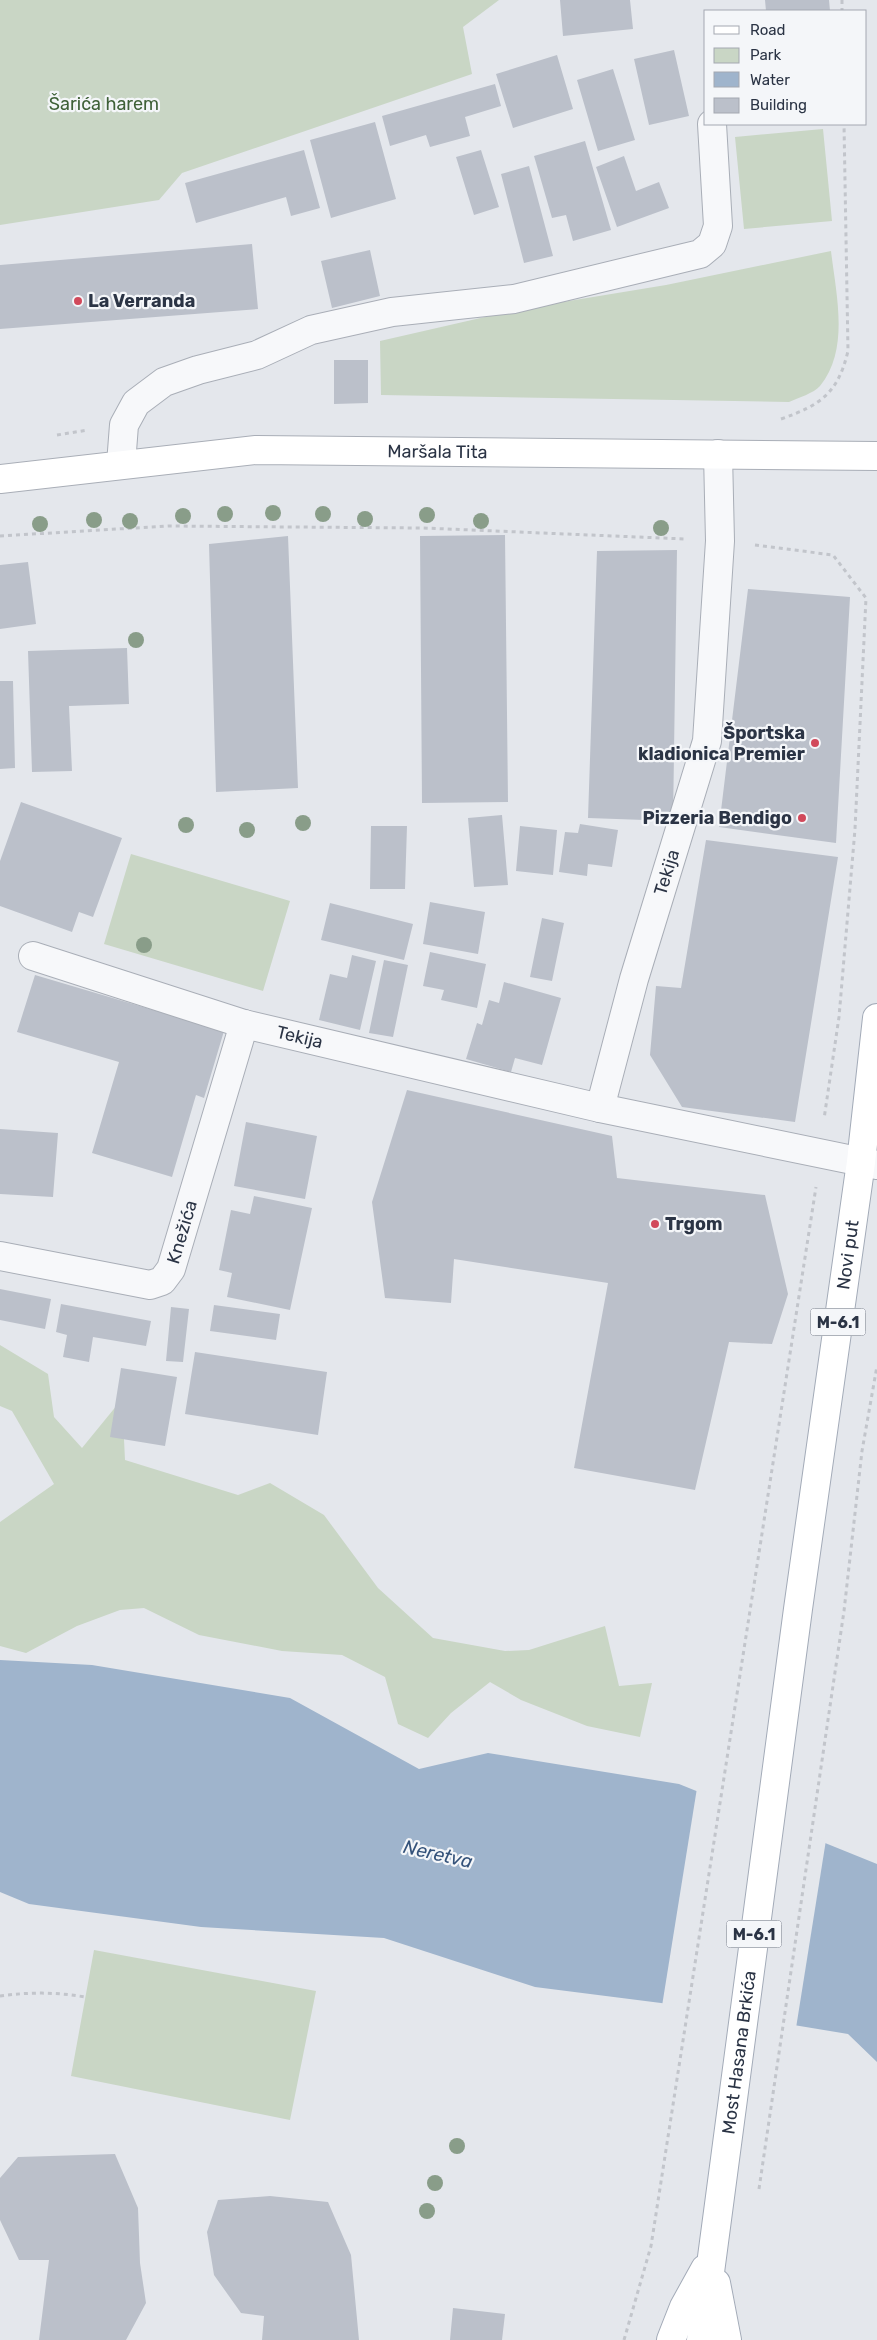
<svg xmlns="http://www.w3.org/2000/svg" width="877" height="2340" viewBox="0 0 877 2340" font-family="Rubik,sans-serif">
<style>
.green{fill:#c9d6c5}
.water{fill:#9fb4cc}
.pier{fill:#e4e7ec}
.building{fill:#bbc0ca}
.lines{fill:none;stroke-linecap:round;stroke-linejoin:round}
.street-casing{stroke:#a9aeb7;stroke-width:30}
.secondary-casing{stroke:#a9aeb7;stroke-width:30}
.primary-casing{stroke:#a3abb8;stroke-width:30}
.path{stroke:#c2c5cb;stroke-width:3;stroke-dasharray:4 4;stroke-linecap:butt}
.street{stroke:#f7f8fa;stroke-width:28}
.secondary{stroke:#fff;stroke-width:28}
.primary{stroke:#fff;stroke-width:28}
.tree{fill:#899d89}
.poi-dot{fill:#d1495b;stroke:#f4f6f9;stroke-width:2}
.labels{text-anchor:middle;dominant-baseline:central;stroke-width:4.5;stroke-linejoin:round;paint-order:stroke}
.shield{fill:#f4f6f9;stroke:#676e7b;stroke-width:1}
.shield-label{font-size:16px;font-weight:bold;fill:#2b3445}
.park-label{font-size:18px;fill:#3f6138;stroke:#f4f6f9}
.poi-label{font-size:18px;font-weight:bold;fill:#2b3445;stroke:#f4f6f9;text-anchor:start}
.street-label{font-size:18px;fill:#2b3445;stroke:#f4f6f9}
.water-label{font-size:19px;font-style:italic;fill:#34527a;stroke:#f4f6f9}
</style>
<rect width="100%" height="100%" fill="#e4e7ec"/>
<path class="green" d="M0,0H499L463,27L472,74L182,173L159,200L0,225Z
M823,129L832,221L744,229L735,137Z
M831,251C836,294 850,349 820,386C814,393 798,398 789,402L381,395L380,341L520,309L666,285Z
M131,854L290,901L263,991L104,944Z
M0,1345L48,1374L54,1417L82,1448L122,1399L125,1460L238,1495L270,1483L324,1515L378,1588L433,1638L505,1651L529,1650L605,1626L619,1686L652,1683L640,1737L587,1726L521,1700L490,1682L451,1713L428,1738L398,1724L385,1677L342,1655L282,1651L199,1635L144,1608L120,1610L77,1626L26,1653L0,1646V1522L54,1484L12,1411L0,1406Z
M94,1950L316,1991L290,2120L71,2076Z"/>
<path class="water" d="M0,1660L92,1665L290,1698L419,1769L488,1753L679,1784L877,1864V2062L848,2034L661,2003L535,1987L384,1938L201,1927L29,1904L0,1892Z"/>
<path class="pier" d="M697,1788L826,1840L796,2028L662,2006Z"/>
<path class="building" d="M560,0H630L633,29L563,36Z
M765,0H829L830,11H766Z
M674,50L689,116L649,125L634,59Z
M557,55L573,109L513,128L496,74Z
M613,69L635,140L598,151L577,80Z
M495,84L501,106L465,117L470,136L430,147L426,135L390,146L382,116Z
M375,122L396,199L331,218L310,140Z
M585,141L611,230L573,241L566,215L552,218L534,156Z
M304,150L320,208L291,216L286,197L196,223L185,183Z
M481,150L499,207L474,215L456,157Z
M624,156L636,191L659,182L669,208L617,227L596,167Z
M529,166L553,256L524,263L501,174Z
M252,244L258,309L0,329V265Z
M370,250L380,296L332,308L321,261Z
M334,360H368V403L334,404Z
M505,535L508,802L422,803L420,536Z
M288,536L298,788L216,792L209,544Z
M677,550L673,821L588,818L597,551Z
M28,562L36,624L0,629V565Z
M748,589L850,597L836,843L719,827Z
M127,648L129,704L69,706L72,771L32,772L28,651Z
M0,681H13L15,768L0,769Z
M21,802L122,838L93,917L79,912L72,932L0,906V861Z
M502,815L508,885L474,887L468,818Z
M580,824L618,830L612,867L588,864L587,876L559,872L565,832L578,833Z
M371,826H407L405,889H370Z
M520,826L557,830L553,875L516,871Z
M706,840L838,857L795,1122L682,1107L650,1055L656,986L681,988Z
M430,902L485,912L478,954L423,944Z
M330,903L413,924L404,960L321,940Z
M542,918L564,923L552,981L530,977Z
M430,952L486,964L477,1008L441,1000L444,990L423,986Z
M352,955L376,961L360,1030L319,1020L330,974L347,978Z
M384,960L408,965L393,1037L369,1033Z
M35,975L224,1031L204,1098L196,1095L172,1177L92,1153L119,1062L17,1032Z
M504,982L561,998L542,1065L515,1058L511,1072L466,1059L477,1023L482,1025L489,1000L499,1003Z
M407,1090L612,1136L617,1178L765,1195L788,1294L772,1344L729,1342L695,1490L574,1468L608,1283L454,1259L451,1303L385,1298L372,1202Z
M246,1122L317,1136L305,1199L234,1186Z
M0,1129L58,1133L53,1197L0,1194Z
M254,1196L312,1208L290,1310L227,1297L232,1273L219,1270L231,1210L250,1214Z
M0,1289L51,1299L45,1329L0,1320Z
M61,1304L151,1321L146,1346L93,1337L89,1362L63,1357L67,1335L56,1332Z
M214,1305L280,1314L276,1340L210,1331Z
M171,1307L189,1309L183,1362L166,1361Z
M195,1352L327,1372L318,1435L185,1414Z
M121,1368L177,1377L165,1446L110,1437Z
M115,2154L138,2208L140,2263L146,2303L126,2340H39L49,2260H19L0,2220V2178L18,2157Z
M270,2196L328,2202L351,2255L359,2340H262L264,2316L241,2313L214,2275L207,2232L218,2200Z
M453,2308L505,2314L502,2340H450Z"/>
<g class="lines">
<g class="street-casing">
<g id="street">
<path d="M121,464L124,425L136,403L164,382L198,370L257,355L311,330L392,312L514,299L700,254L712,244L718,226L712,124"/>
<path id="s1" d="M33,956L244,1024L600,1108L877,1165"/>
<path id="s2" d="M600,1108L634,979L707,741L720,541L718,454"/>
<path id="s3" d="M0,1256L150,1285L162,1281L171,1269L244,1024"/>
</g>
</g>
<g class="secondary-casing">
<g id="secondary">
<path id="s4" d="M0,479L256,450L877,456"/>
</g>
</g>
<g class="primary-casing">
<g id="primary">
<path d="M716,2283L727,2340"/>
<path d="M671,2340L684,2307L705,2269"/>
<path id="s5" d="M701,2340L798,1609L861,1162L877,1018"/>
</g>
</g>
<path class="path" d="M842,0V11
M781,419C821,405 838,393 848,351L844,124
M57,435L88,430
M0,536L168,526L423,528L686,539
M755,545L833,555L866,598L855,829L839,1017L824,1119
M0,1996C29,1992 56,1992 85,1997
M759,2189L844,1611L862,1451L877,1366
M624,2340L651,2246L816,1187"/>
<use href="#street" class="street"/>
<use href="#secondary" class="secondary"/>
<use href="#primary" class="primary"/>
</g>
<g class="tree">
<circle cx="273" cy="513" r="8"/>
<circle cx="225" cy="514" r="8"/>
<circle cx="323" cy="514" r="8"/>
<circle cx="427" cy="515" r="8"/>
<circle cx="183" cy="516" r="8"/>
<circle cx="365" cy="519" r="8"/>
<circle cx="94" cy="520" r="8"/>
<circle cx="130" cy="521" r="8"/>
<circle cx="481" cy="521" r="8"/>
<circle cx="40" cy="524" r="8"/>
<circle cx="661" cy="528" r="8"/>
<circle cx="136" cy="640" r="8"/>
<circle cx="303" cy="823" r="8"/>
<circle cx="186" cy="825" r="8"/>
<circle cx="247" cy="830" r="8"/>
<circle cx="144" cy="945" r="8"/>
<circle cx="457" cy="2146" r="8"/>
<circle cx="435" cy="2183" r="8"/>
<circle cx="427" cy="2211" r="8"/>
</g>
<g class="poi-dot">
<circle cx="78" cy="301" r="5"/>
<circle cx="815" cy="743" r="5"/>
<circle cx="802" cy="818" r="5"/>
<circle cx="655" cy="1224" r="5"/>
</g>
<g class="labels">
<g class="shield">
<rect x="810.5" y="1308.5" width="55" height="27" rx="4"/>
<rect x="726.5" y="1920.5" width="55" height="27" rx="4"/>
</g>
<g class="shield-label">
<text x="838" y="1322">M-6.1</text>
<text x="754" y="1934">M-6.1</text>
</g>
<g class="park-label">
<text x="104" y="104">Šarića harem</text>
</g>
<g class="poi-label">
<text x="88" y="301">La Verranda</text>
<text x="805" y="733" text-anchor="end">Športska<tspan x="805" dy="21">kladionica Premier</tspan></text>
<text x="792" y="818" text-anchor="end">Pizzeria Bendigo</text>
<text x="665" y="1224">Trgom</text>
</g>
<g class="street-label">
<text stroke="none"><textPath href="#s4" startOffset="439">Maršala Tita</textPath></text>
<text stroke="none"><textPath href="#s2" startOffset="245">Tekija</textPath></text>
<text stroke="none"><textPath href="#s1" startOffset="279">Tekija</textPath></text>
<text stroke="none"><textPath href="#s3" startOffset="219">Knežića</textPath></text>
<text stroke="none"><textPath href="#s5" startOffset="1095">Novi put</textPath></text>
<text stroke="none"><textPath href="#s5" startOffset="290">Most Hasana Brkića</textPath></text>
</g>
<g class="water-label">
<text transform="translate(438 1854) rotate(13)">Neretva</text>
</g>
</g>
<rect x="704" y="10" width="162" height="115" fill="#f4f6f9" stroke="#a4a8b1"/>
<rect x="714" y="26" width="25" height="8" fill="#ffffff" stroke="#a4a8b1"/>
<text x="750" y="35" font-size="15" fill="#2b3445">Road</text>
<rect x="714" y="48" width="25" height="15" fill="#c9d6c5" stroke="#a4a8b1"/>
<text x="750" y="60" font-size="15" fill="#2b3445">Park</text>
<rect x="714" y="72" width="25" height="15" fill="#9fb4cc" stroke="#a4a8b1"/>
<text x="750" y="85" font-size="15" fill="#2b3445">Water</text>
<rect x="714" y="98" width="25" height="15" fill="#bbc0ca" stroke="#a4a8b1"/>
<text x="750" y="110" font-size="15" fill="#2b3445">Building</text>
</svg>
